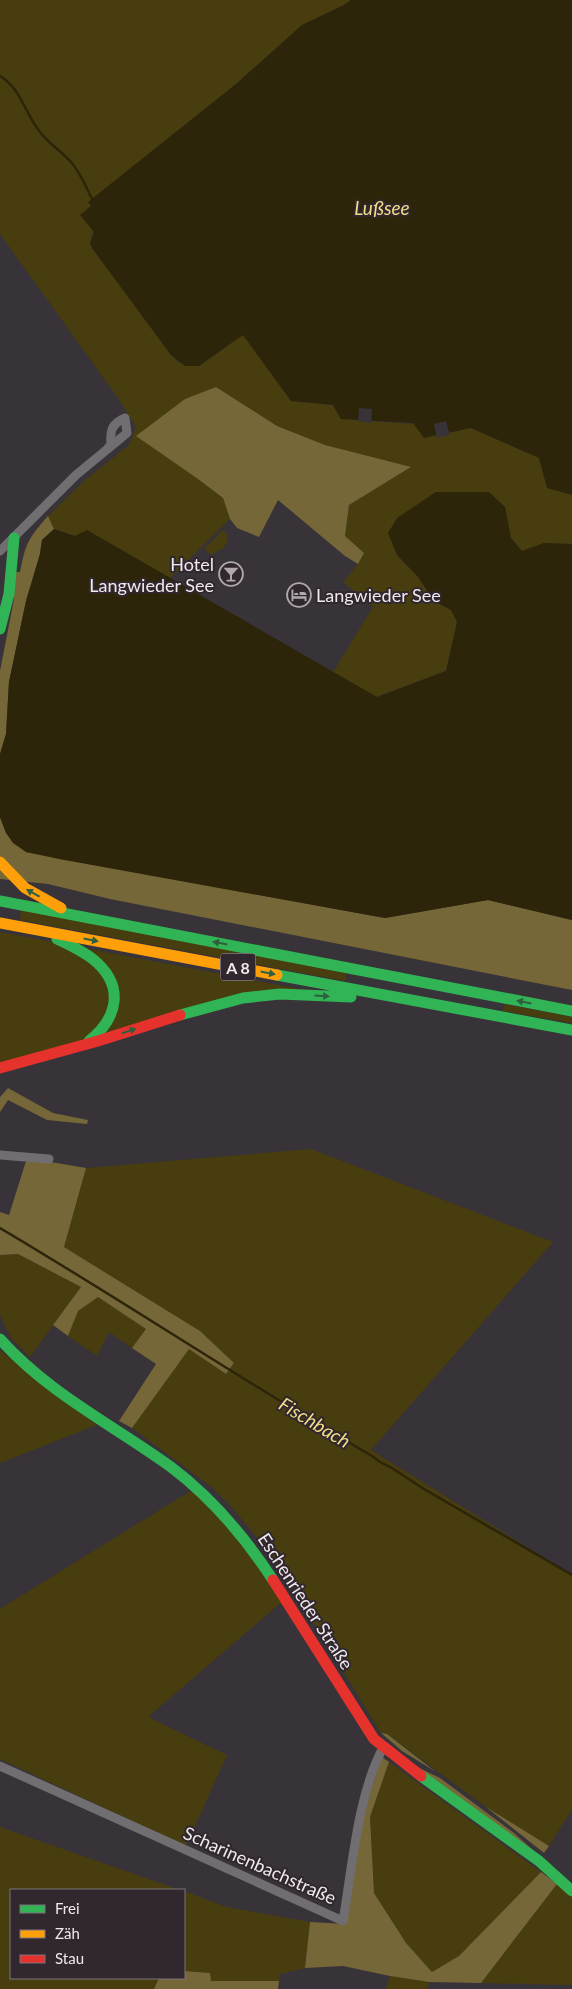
<svg xmlns="http://www.w3.org/2000/svg" width="572" height="1989" viewBox="0 0 572 1989" font-family="Lato,sans-serif">
<style>
.green{fill:#483d0e}
.forest{fill:#756737}
.water{fill:#2d250a}
.pier{fill:#383338}
.lines{fill:none;stroke-linecap:round;stroke-linejoin:round}
.stream{stroke:#2d250a;stroke-width:2.5}
.street{stroke:#706e70;stroke-width:9}
.fast{stroke:#30b455;stroke-width:11}
.slow{stroke:#ff9f0a;stroke-width:11}
.jam{stroke:#e5322d;stroke-width:11}
.oneway{fill:#305f3e}
.labels{text-anchor:middle;dominant-baseline:central;stroke-width:4;stroke-linejoin:round;paint-order:stroke}
.shield{fill:#30272f;stroke:#b6afb5;stroke-width:1}
.shield-label{font-size:16px;font-weight:bold;fill:#efe9ee}
.poi-label{font-size:18px;fill:#efe9ee;stroke:#30272f;text-anchor:end}
.street-label{font-size:18px;fill:#efe9ee;stroke:#30272f}
.water-label{font-size:19px;font-style:italic;fill:#f3dc86;stroke:#30272f}
</style>
<rect width="100%" height="100%" fill="#383338"/>
<path class="green" d="M0,0H351L344,5L302,25L236,84L89,202C95,213 94,231 90,243L92,248L171,355L178,362L199,366L243,334L291,401L333,405L341,419L471,428L539,458L547,487L572,495V544L544,543L522,551L511,538L505,507L397,555L418,577L434,601L451,610L457,622L446,671L376,697L333,672L373,607L343,582L358,564L364,553L345,536L349,505L410,468L325,445L277,426L216,387L198,479L223,498L230,519L170,578L87,531L75,536L54,529L48,516L84,481L129,445L136,427L120,401L0,234Z
M223,530L227,535L228,542L223,548L212,555L204,549Z
M21,910L347,972L345,981L20,920Z
M0,932L310,991L253,993L0,1065Z
M504,1004L572,1017V1023L503,1011Z
M311,1149L553,1242L371,1450L572,1575V1809L549,1846L486,1807L387,1734L381,1733L295,1593L258,1539L229,1504L209,1485L132,1428L189,1348L225,1374L234,1363L200,1331L64,1247L86,1168Z
M18,1254L81,1287L30,1357L11,1338L0,1315V1255Z
M98,1297L147,1329L132,1348L109,1332L97,1356L68,1336L78,1310Z
M0,1350L54,1394L97,1425L0,1463Z
M192,1490L229,1526L283,1601L148,1717L227,1755L186,1846L0,1759V1609Z
M389,1762L541,1872L459,1956L432,1972L406,1943L374,1893L370,1817Z
M0,1827L180,1890H11V1978H159L154,1989H0Z
M557,1884L572,1898V1985L481,1983Z
M184,1891L227,1907L310,1922L305,1968L280,1974L279,1981H210V1973L184,1971Z
M390,1976L429,1982L427,1989H386Z"/>
<path class="forest" d="M216,387L277,426L325,445L411,467L349,505L345,536L364,553L358,564L345,556L278,500L259,537L237,528L230,519L223,498L198,479L136,436L185,399Z
M48,516L54,529L42,540L40,554L26,601L9,682L6,734L0,754V671L14,599V572H20C26,542 28,539 48,516Z
M0,817L6,833L26,852L385,918L488,900L572,920V990L110,899L48,884L0,879Z
M8,1088L53,1113L88,1120L87,1124L47,1120L8,1100L0,1112V1097Z
M27,1158L86,1168L64,1247L200,1331L234,1363L226,1374L189,1349L132,1428L119,1421L156,1364L132,1348L146,1329L98,1297L78,1311L68,1336L53,1325L81,1287L18,1254L0,1255V1212L9,1215Z
M381,1733L387,1734L436,1772L402,1751Z
M382,1757L389,1762L370,1817L374,1893L406,1943L432,1972L459,1956L541,1872L557,1884L481,1983L429,1982L390,1976L343,1966L305,1968L310,1922L346,1924L363,1813Z
M409,1763L440,1778L514,1833L534,1851Z
M486,1807L549,1846L544,1853Z
M184,1971L210,1973L211,1981H279L278,1989H154L159,1978H184Z"/>
<path class="water" d="M351,0H572V495L547,488L539,458L471,428L424,438L413,423L341,419L333,405L291,401L243,335L199,366H185L171,355L92,248L90,243L94,232L80,215L91,206L88,202L236,84L302,25L344,5Z
M436,492H489L505,507L511,538L522,551L544,543L572,544V920L488,900L385,918L59,859L26,852L13,843L6,833L0,817V754L6,734L9,682L26,601L40,554L42,540L54,529L75,536L87,530L377,697L446,671L457,622L451,610L434,601L418,577L397,555L388,533L397,518Z"/>
<path class="pier" d="M359,408L372,409L371,423L358,421Z
M446,421L450,435L437,438L434,424Z"/>
<g class="lines">
<path class="stream" d="M0,76C21,88 25,114 40,132C49,144 61,151 71,162C80,172 86,187 92,199
M0,1228C125,1302 246,1383 372,1456L380,1462L392,1468L424,1489L572,1575"/>
<path class="street" d="M0,551L76,475L127,433L125,418C111,424 110,431 111,445L108,448
M0,1155L49,1159
M0,1766L343,1921C352,1869 358,1793 383,1748"/>
<path class="fast" d="M0,629L9,594L14,538
M0,901L572,1011
M57,939C70,945 83,951 94,960C125,986 118,1018 89,1041
M277,975L572,1030
M180,1015L243,998L280,994L351,997
M0,1339C48,1393 113,1425 171,1467C212,1498 245,1537 273,1580
M421,1776L539,1861L572,1891"/>
<path class="slow" d="M0,862L25,888L61,908
M0,923L277,975"/>
<path class="jam" d="M0,1068L98,1041L180,1015
M273,1580L374,1739L421,1776"/>
</g>
<defs><path id="oneway-solid" d="M-6-.8H1V-3.2L6.5 0L1 3.2V.8H-6Z" transform="scale(1.25)"/></defs>
<g class="oneway">
<use href="#oneway-solid" transform="translate(33 893) rotate(-151)"/>
<use href="#oneway-solid" transform="translate(91 940) rotate(11)"/>
<use href="#oneway-solid" transform="translate(220 943) rotate(-169)"/>
<use href="#oneway-solid" transform="translate(268 973) rotate(11)"/>
<use href="#oneway-solid" transform="translate(322 996) rotate(3)"/>
<use href="#oneway-solid" transform="translate(524 1002) rotate(-169)"/>
<use href="#oneway-solid" transform="translate(129 1031) rotate(-18)"/>
</g>
<defs>
<g id="bar-ring" transform="scale(1.25)"><circle r="9.5" fill="#30272f" stroke="#afa9ae" stroke-width="1.5"/><path d="M-6-5H6L.8 .8V4.5H3.5V6h-7V4.5H-.8V.8Z" fill="#afa9ae"/></g>
<g id="hotel-ring" transform="scale(1.25)"><circle r="9.5" fill="#30272f" stroke="#afa9ae" stroke-width="1.5"/><path d="M-6-4.5h1.5V1H6V5H4.5V3h-9V5H-6ZM-4 0a1.8 1.8 0 1 1 3.6 0ZM.5 0V-2.5h3Q6-2.5 6 0Z" fill="#afa9ae"/></g>
</defs>
<g fill-rule="evenodd">
<use href="#bar-ring" x="231" y="574"/>
<use href="#hotel-ring" x="299" y="595"/>
</g>
<g class="labels">
<rect class="shield" x="220.5" y="953.5" width="35" height="27" rx="4"/>
<g class="shield-label">
<text x="238" y="967">A 8</text>
</g>
<g class="poi-label">
<text x="214" y="564">Hotel<tspan x="214" dy="21">Langwieder See</tspan></text>
<text x="316" y="595" text-anchor="start">Langwieder See</text>
</g>
<g class="street-label">
<text transform="translate(306 1601) rotate(57)">Eschenrieder Straße</text>
<text transform="translate(260 1865) rotate(24)">Scharinenbachstraße</text>
</g>
<g class="water-label">
<text x="382" y="207">Lußsee</text>
<text transform="translate(315 1422) rotate(31)">Fischbach</text>
</g>
</g>
<rect x="10" y="1889" width="175" height="90" fill="#30272f" stroke="#7c757b"/>
<rect x="20" y="1905" width="25" height="8" fill="#30b455" stroke="#7c757b"/>
<text x="55" y="1914" font-size="15" fill="#efe9ee">Frei</text>
<rect x="20" y="1930" width="25" height="8" fill="#ff9f0a" stroke="#7c757b"/>
<text x="55" y="1939" font-size="15" fill="#efe9ee">Zäh</text>
<rect x="20" y="1955" width="25" height="8" fill="#e5322d" stroke="#7c757b"/>
<text x="55" y="1964" font-size="15" fill="#efe9ee">Stau</text>
</svg>
